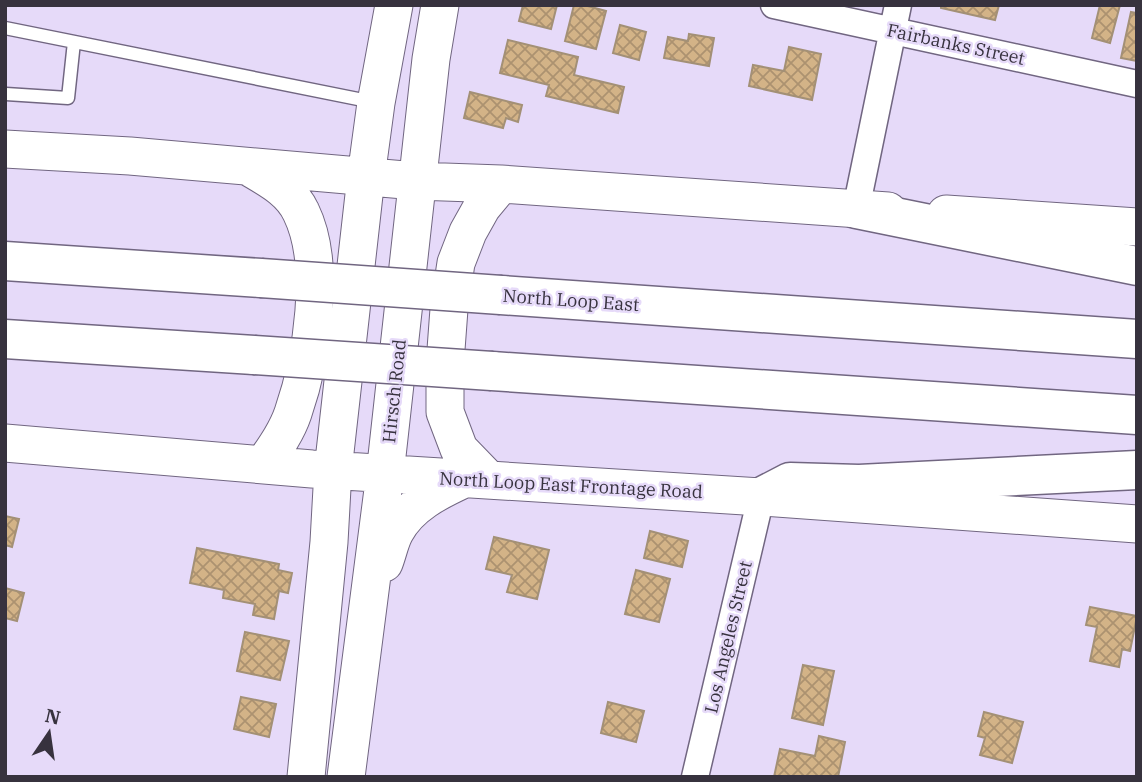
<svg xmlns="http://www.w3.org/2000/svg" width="1142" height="782" viewBox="0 0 1142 782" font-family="'IBM Plex Serif',serif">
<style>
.building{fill:url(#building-cross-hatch);stroke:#a39076;stroke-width:2}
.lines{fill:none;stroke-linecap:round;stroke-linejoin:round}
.service-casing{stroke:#716681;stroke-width:15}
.minor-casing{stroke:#716681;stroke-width:29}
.secondary-casing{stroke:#716681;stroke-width:39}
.motorway-casing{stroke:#716681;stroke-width:41}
.service{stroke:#fff;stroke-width:12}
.minor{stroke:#fff;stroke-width:26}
.secondary{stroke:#fff;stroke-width:37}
.motorway{stroke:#fff;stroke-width:38}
.motorway-bridge-casing{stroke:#716681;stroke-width:41;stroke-linecap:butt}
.motorway-bridge{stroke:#fff;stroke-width:38}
.labels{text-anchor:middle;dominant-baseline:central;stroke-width:5;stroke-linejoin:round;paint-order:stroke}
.street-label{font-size:18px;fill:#37323e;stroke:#e6daf9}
</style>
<defs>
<pattern id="building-cross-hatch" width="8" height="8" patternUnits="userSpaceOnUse" patternTransform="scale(1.75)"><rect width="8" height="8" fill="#d3b387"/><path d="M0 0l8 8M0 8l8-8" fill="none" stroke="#ac9270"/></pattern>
</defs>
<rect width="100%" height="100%" fill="#e6daf9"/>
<path class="building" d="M523,5H557L551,29L519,21Z
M574,5H584L606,11L596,49L565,41Z
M941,5H999L995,20L941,8Z
M1100,5H1120L1110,43L1092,38Z
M1131,12L1137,13V61L1121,58Z
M620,25L646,32L639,60L613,53Z
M689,34L714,38L709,66L664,58L668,37L688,41Z
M508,40L578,57L574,75L624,87L618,113L546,96L549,85L500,73Z
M789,47L821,54L812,100L749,86L753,65L784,71Z
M470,92L522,105L518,122L506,118L503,128L464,118Z
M5,516L19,519L12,547L5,545Z
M650,531L688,541L682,567L644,558Z
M494,537L549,550L537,599L507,592L512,575L486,569Z
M197,548L279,564L278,570L292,573L288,593L279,591L274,619L253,615L255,604L223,598L224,590L190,583Z
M636,570L670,579L659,622L625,614Z
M5,588L24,593L17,621L5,618Z
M1090,607L1137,616L1130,651L1122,649L1119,667L1090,661L1097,627L1086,625Z
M245,632L289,641L280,680L237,671Z
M803,665L834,671L823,725L792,718Z
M241,697L276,704L269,737L234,729Z
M608,702L644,711L636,742L601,733Z
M984,712L1023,722L1012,763L980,755L985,738L978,736Z
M819,736L845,742L838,777H774L780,749L815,756Z"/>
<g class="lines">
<g class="service-casing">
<path id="service" d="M5,28L373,102
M6,94L68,98L74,42"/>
</g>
<g class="minor-casing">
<path id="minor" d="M774,5L1137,84
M856,209L898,5
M695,777L761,497"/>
</g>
<g class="secondary-casing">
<path id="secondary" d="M5,149L130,156L416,181L501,184L888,211
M249,167C269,179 291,190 301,212C327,265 312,358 293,413C287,431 275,448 264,464
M946,214L1137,227
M5,443L312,469L761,497L1137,524
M489,480L459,449L445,412V363L449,309L456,263L468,232L482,207L501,184
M384,563C388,553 390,541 395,532C409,505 438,491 464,479
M306,777L329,542L333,470L366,177L376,103L394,5
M346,777L385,474L431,59L440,5"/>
</g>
<g class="motorway-casing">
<path id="motorway" d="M856,209L1137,266
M5,261L261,278
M501,295L1137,339
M5,339L254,355
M492,371L1137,415
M761,497L790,482L859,484L1137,470"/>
</g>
<use href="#service" class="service"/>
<use href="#minor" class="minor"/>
<use href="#secondary" class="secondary"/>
<use href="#motorway" class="motorway"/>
<g class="motorway-bridge-casing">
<path id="motorway-bridge" d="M261,278L501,295
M254,355L492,371"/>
</g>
<use href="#motorway-bridge" class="motorway-bridge"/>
</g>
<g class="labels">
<g class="street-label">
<text transform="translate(956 44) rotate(12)">Fairbanks Street</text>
<text transform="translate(571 300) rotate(4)">North Loop East</text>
<text transform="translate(394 391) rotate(-84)">Hirsch Road</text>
<text transform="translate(571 485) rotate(3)">North Loop East Frontage Road</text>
<text transform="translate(728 637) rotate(-77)">Los Angeles Street</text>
</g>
</g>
<rect width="1142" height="782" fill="none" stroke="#37323e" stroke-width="14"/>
<g transform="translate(49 733) rotate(13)" stroke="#e6daf9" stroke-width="5" paint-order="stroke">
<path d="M0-5L12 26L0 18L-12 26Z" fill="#37323e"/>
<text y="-10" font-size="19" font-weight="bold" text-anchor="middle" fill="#37323e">N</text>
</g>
</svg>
